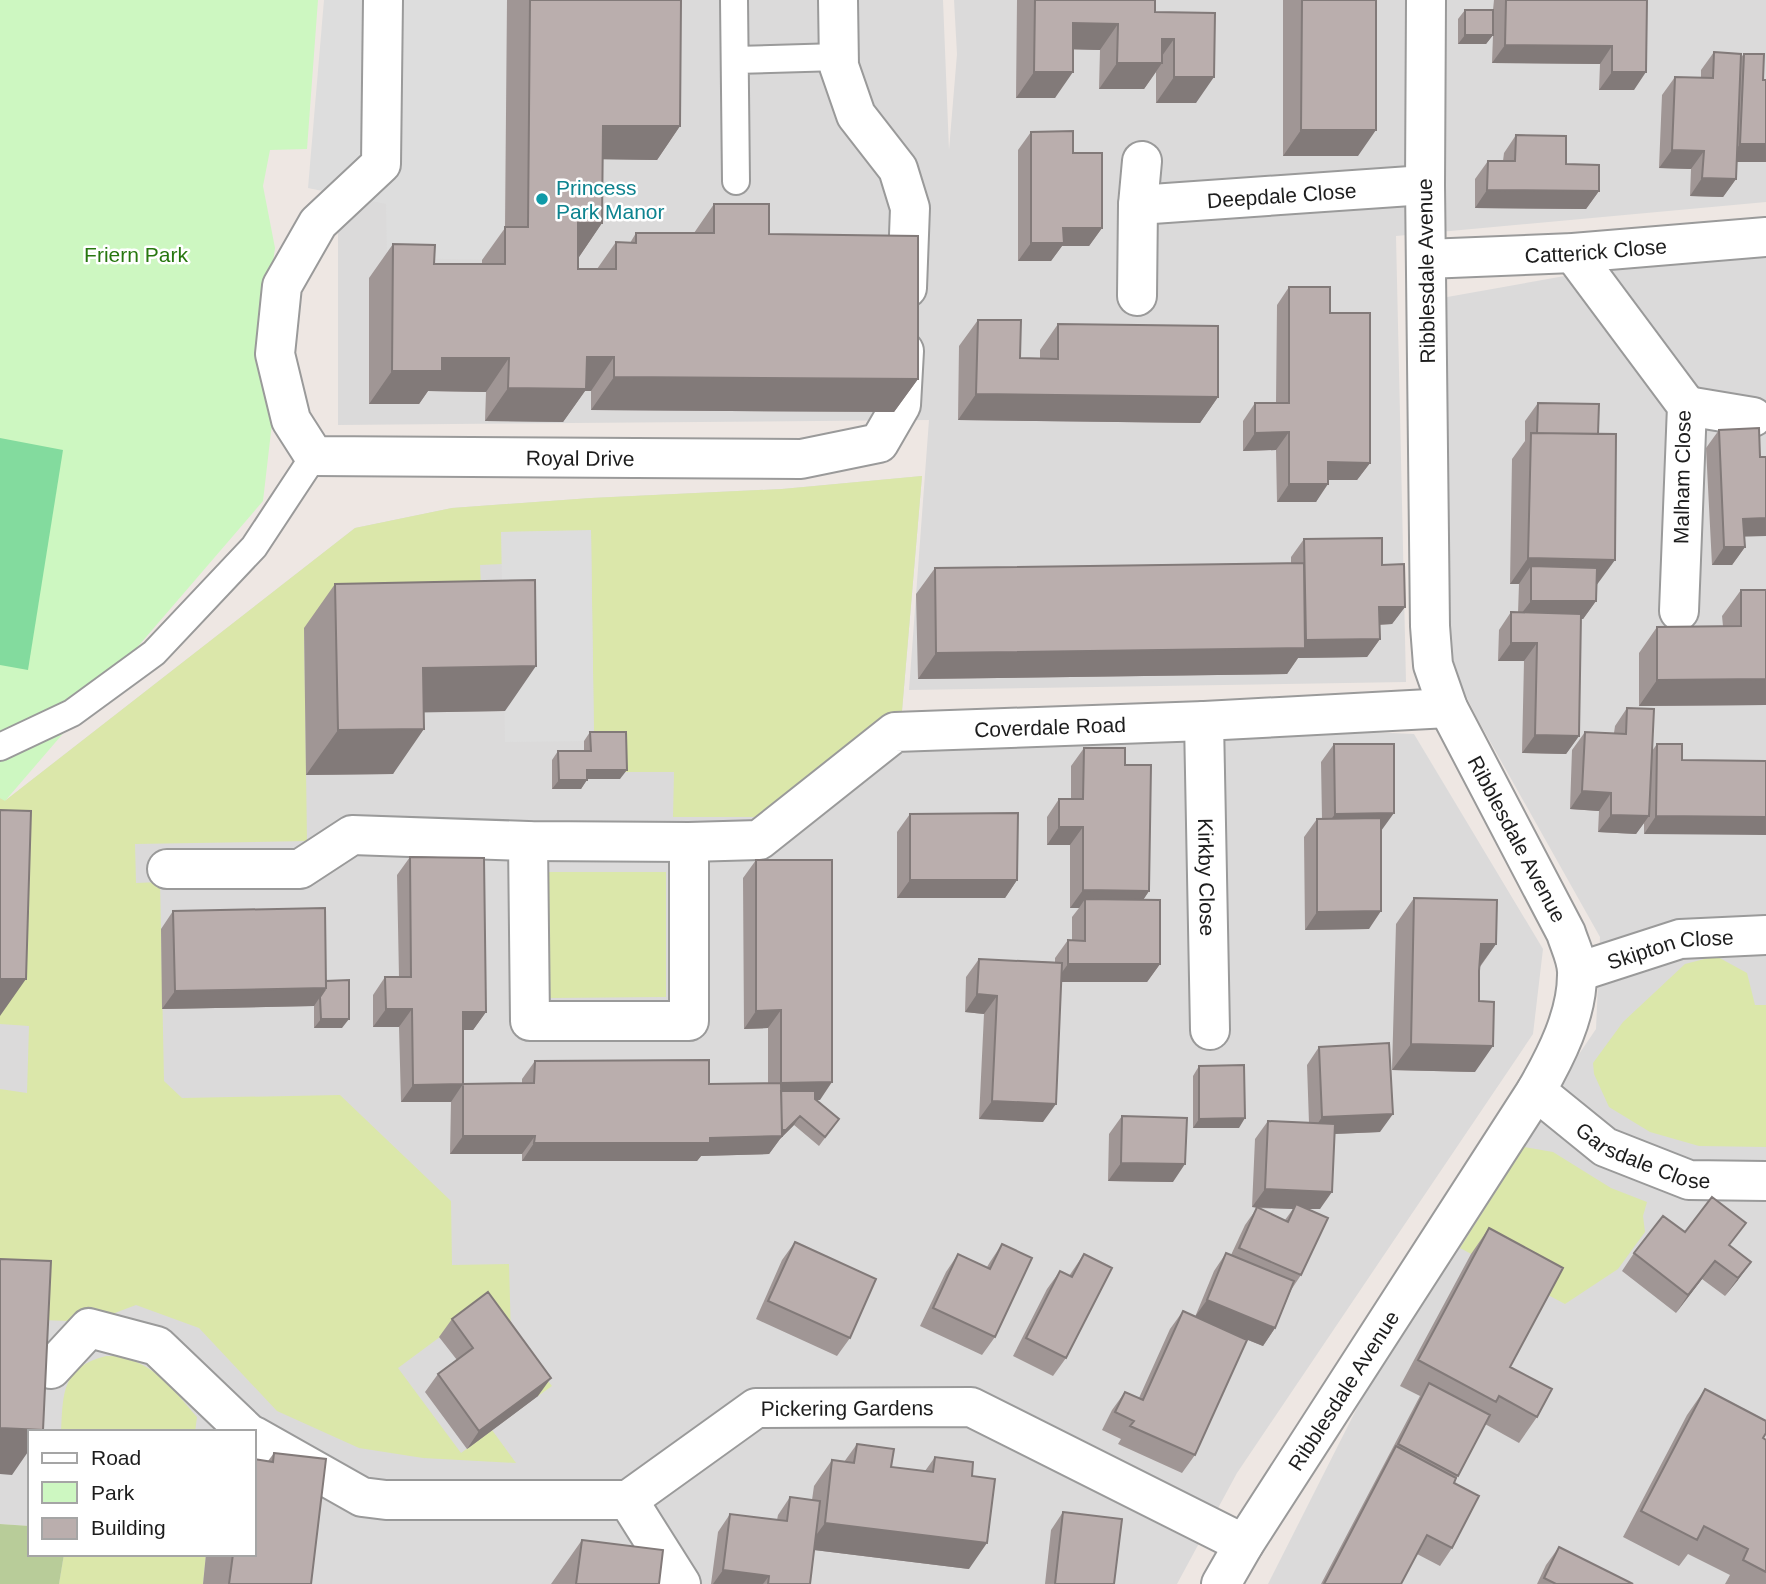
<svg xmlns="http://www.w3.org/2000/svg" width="1766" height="1584" viewBox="0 0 1766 1584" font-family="Helvetica,sans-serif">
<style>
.residential{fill:#dbdada}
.grass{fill:#dbe7aa}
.forest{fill:#b8cc99}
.park{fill:#cdf7c1}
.pitch{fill:#83db9e}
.parking{fill:#ddd}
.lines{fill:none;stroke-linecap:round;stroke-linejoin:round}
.lane-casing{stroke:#9a9a9a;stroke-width:30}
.street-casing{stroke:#9a9a9a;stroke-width:42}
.lane{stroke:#fff;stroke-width:26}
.street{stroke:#fff;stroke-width:38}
.wall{fill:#a09695;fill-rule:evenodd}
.shaded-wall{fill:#827a79}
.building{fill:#baaead;stroke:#827a79;stroke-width:2}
.culture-dot{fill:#0f9aa8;stroke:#fff;stroke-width:2.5}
.labels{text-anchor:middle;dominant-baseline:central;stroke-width:5;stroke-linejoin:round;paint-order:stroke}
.culture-label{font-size:21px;fill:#0d838f;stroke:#fff;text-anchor:start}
.street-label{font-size:21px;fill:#1d1d1d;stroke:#fff}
.park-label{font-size:21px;fill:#27770f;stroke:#fff}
</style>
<rect width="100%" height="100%" fill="#eee7e3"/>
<path class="residential" d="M338,0H943L949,150L957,54L954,0H1766V202L1396,236L1406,682L909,690L929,420L338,425Z
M1766,240V1584H1268L1357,1408L1454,1238L1596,1029L1600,937L1478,720L1442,648L1436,299Z
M922,476L902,711L1414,734L1543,949L1533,1034L1237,1473L1177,1584H59L64,1554H254V1432H30V1526L0,1524V798L6,800L355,528L452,508L591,498L782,489Z"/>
<path class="grass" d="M922,476L902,711L793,802L756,817H673L674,772H620L594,741L591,531L502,532L503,564L480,565L483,625L304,628L307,841L135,844L136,883L160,882L164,1081L182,1098L340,1095L451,1201L452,1265L509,1264L511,1336L552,1386L538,1396L475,1311L398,1368L461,1453L492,1430L516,1463L423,1458L359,1448L277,1411L199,1328L136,1305L91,1322L19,1319L0,1305V1089L27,1093L29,1026L0,1024V798L6,800L355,528L452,508L591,498L782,489Z
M546,872H666V997L548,998Z
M1716,956L1747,973L1755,1005H1766V1147L1699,1146L1650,1132L1609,1107L1594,1074L1593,1063L1623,1022L1685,964Z
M1524,1147L1553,1152L1611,1188L1647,1202L1643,1216L1645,1232L1618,1269L1565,1304L1460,1248Z
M106,1356C148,1355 172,1388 197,1417L195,1432H61C63,1392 62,1367 106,1356Z
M64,1554H206L203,1584H59Z"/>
<path class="forest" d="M0,1524L30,1526V1554H64L59,1584H0Z"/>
<path class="park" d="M0,0H318L307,149L270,150L263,186L275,248L260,356L274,406L263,501L5,801L0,798Z"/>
<path class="pitch" d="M0,438L63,450L28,670L0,665Z"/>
<path class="parking" d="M324,0H507L504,260L387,258L386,204L308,188Z
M591,530L594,741L505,742L501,532Z"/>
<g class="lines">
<g class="lane-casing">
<path id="lane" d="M734,0L736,181
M735,60L839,57
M0,747L72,713L154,653L254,547L314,456"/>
</g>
<g class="street-casing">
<g id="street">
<path id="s1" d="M383,0L381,164L318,223L282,286L275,354L291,420L314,456L801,459L879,443L901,405L904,351"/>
<path d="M838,0L839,66L856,115L898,169L910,208L907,288"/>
<path id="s2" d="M1138,205L1425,185"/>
<path d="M1573,253L1687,406L1679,611"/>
<path id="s3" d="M1426,259L1573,253L1766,237"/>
<path d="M1137,296L1138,205L1142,161"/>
<path d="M1687,406L1753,417"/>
<path id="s4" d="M1204,721L1210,1030"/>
<path d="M528,841L530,1021H689V842"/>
<path id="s5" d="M167,869H300L352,835L528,841L689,842L759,840L895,732L1204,721L1448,708"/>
<path id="s6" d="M1578,972L1680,939L1766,935"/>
<path id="s7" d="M1536,1091L1605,1147L1689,1180L1766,1181"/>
<path d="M51,1369L89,1328L157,1346L247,1432"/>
<path id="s8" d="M254,1436L362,1497L386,1500H628L756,1408L971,1407L1244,1544"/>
<path d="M628,1500L681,1584"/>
<path id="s9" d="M1221,1584L1244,1544L1536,1091C1556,1056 1577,1015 1577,975C1578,961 1570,946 1566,933L1448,708L1433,665L1430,626L1425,185L1426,0"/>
</g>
</g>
<use href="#lane" class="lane"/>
<use href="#street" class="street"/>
</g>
<path class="wall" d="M507,0H681L680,126L657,160L603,159L602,223L579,257H578V269H597L616,242L630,243L636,233H694L714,204L769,234L918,379L894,412L591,410V391H585L563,422L485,421L486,392L428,391L419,404H369V278L393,244L434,264H482V260L505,228Z
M1017,0H1155V12L1215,13L1196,103H1156V72L1144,89H1099L1100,50L1073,49L1055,98H1016Z
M1283,0H1376L1358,156H1283Z
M1494,0H1647L1634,90H1599L1600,64L1492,63L1493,35L1486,44H1458V19L1465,10H1493Z
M1714,52L1741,57L1744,54H1764L1736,162V179L1723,197L1690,196L1691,169L1659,168L1662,95L1675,77L1701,78V70Z
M1031,132L1073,153L1102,228L1089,246H1062L1051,261H1018V150Z
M1516,135L1566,164L1599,191L1586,209L1475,208V179L1488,161H1503L1504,153Z
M1289,287L1330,313L1370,463L1357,480H1328L1316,502H1277L1276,450L1243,451V421L1255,403H1276L1277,305Z
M978,320L1020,358L1040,359V350L1058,324L1218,397L1200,423L958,420L959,346Z
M1538,403L1596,586V601L1583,619H1581L1579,736L1566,754L1522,753L1524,661H1498L1499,630L1511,612L1518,613L1519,584H1510L1512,459L1525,441V421Z
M1719,430L1760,457H1766V536H1744L1745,547L1732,565H1712L1706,448Z
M1304,539L1382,565L1405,607L1392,624L1380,625V639L1367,657L1298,658L1287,674L918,679L916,594L935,568L1291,563V557Z
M335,584L505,711L424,712L393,774L306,775L304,628Z
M1741,590L1766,705L1639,706V653L1657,627L1723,626L1722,616Z
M1627,708L1652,751L1657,744L1682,760L1766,761L1644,834V823L1636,834L1598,832L1599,811L1570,809L1572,750L1585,732L1614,733L1615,726Z
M590,732L620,779H587L581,789H552V760L558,751H584V741Z
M1334,744L1381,831L1369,929L1305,930L1304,837L1317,819H1322L1321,762Z
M1084,748L1125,765L1149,891L1143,900L1160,964L1147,982H1061L1043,1122L979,1119L984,1014L965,1012L966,977L979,959L1055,962V958L1068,940L1072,941V917L1079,908H1070V845H1047V817L1059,799H1071V766Z
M910,814L1017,880L1005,898H897V832Z
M410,857L486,1012L473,1030H463V1084H522V1079L535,1061L709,1084L768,1083V1028L744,1029L743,878L756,860L820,1100H816L839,1119L819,1146L794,1125L780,1139L769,1154L701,1156L697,1161H522V1154H450L451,1102H401L399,1027H373V995L385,977H399L397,875Z
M1414,898L1496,944L1480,967L1479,1001L1475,1072L1392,1070L1396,924Z
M173,911L326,981L342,1028H314V1006L162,1009L161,929Z
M1319,1047L1380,1132L1334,1134L1320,1209H1308L1301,1275L1291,1290L1275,1328L1263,1346L1228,1332L1195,1455L1182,1473L1118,1444L1121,1439L1102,1430L1112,1410L1125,1392L1139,1398L1170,1329L1183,1311L1195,1317L1214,1271L1226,1253L1231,1255L1245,1225L1257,1208L1252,1207L1255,1139L1268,1121L1309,1123L1307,1065ZM1258,1208L1293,1209L1285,1220Z
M1199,1066L1239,1128H1193V1076Z
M1122,1116L1173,1182L1108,1181L1109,1134Z
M1489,1228L1510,1367L1537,1417L1519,1443L1485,1424L1454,1483L1452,1548L1440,1566L1417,1554L1401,1584H1321L1420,1396L1400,1386L1471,1254Z
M1685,1232L1730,1246L1738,1280L1725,1296L1702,1279L1676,1313L1622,1271L1634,1253Z
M795,1242L850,1338L837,1356L756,1319L782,1260Z
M1002,1244L995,1337L982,1355L920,1326L946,1272L958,1254L987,1267L990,1262Z
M1084,1254L1066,1358L1053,1376L1013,1356L1047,1289L1060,1271L1069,1276Z
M452,1319L538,1396L467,1449L425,1392L438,1374L457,1360L439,1337Z
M1705,1389L1766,1440V1584H1725L1730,1575L1688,1554L1679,1566L1623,1537L1687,1415Z
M857,1444L891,1467L925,1471L935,1457L972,1476L969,1569L814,1550L810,1584H711L718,1532L730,1514L777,1520L778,1515L790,1497L812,1500L814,1486L832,1460L844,1462Z
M274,1453L311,1584H203L206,1554H254L268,1461Z
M1063,1512L1114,1584H1045L1051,1530Z
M582,1540L659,1584H551Z
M1559,1547L1633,1584H1537L1546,1565Z"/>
<path class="shaded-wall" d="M1073,23L1118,24L1100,50L1055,49Z
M1465,35H1493L1486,44H1458Z
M1162,39H1174L1157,63H1162L1144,89H1099L1117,63Z
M1505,45L1612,46L1600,64L1492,63Z
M1034,72H1073L1055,98H1016Z
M1612,72H1646L1634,90H1599Z
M1174,77H1214L1196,103H1156Z
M603,126H680L657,160L580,159Z
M1301,130H1376L1358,156H1283Z
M1740,144H1766V162H1727Z
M1672,150L1704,151L1691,169L1659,168Z
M1702,178L1736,179L1723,197L1690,196Z
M1487,190L1599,191L1586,209L1475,208Z
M578,223H602L579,257L555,256Z
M1063,228H1102L1089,246H1062L1051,261H1018L1031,243Z
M587,357H614L591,391H585L563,422L485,421L508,388Z
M442,358H509L486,392L428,391L419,404H369L392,371Z
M614,377L918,379L894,412L591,410Z
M976,394L1218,397L1200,423L958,420Z
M1289,432L1276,450L1243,451L1255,433Z
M1328,462L1370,463L1357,480H1316Z
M1289,484H1328L1316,502H1277Z
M1766,518V536L1731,537L1743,519Z
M1724,547H1745L1732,565H1712Z
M1528,558L1615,560L1596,586L1531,566L1519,584H1510Z
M1531,601H1596L1583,619L1518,618Z
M1379,607H1405L1392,624L1367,625Z
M1380,639L1367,657L1298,658L1287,674L918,679L936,653L1300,648L1306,640Z
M1511,643H1537L1524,661H1498Z
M536,666L505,711L391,713L423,668Z
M1766,679V705L1639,706L1657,680Z
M424,729L393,774L306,775L338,730Z
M1535,735L1579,736L1566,754L1522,753Z
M587,770H627L620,779H580Z
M559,780H587L581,789H552Z
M1582,791L1611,793L1599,811L1570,809Z
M1394,813L1381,831L1322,832L1335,814Z
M1611,815L1649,816L1636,834L1598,832Z
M1656,816L1766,817V835L1644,834Z
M1059,827H1083L1070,845H1047Z
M910,880H1017L1005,898H897Z
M1083,890L1149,891L1137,909L1085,899L1079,908H1070Z
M1381,911L1369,929L1305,930L1317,912Z
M1481,944H1496L1477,970Z
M1068,964H1160L1147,982H1055Z
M0,979H26L0,1016Z
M326,988L314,1006L162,1009L175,991Z
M977,994L997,996L984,1014L965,1012Z
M386,1009H412L399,1027H373Z
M781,1010L768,1028L744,1029L756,1011Z
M463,1012H486L473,1030H450Z
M321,1019H349L342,1028H314Z
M1411,1044L1493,1046L1475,1072L1392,1070Z
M832,1082L820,1100L775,1101L781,1083Z
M463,1084L451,1102H401L413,1085Z
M992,1101L1056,1104L1043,1122L979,1119Z
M1393,1114L1380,1132L1310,1135L1322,1117Z
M800,1116L794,1125L780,1139L769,1154L701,1156L697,1161H522L534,1143L710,1138Z
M1245,1118L1239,1128H1193L1199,1119Z
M463,1136H535L522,1154H450Z
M1121,1163L1185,1164L1173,1182L1108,1181Z
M1265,1189L1332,1192L1320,1209H1294L1296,1204L1293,1209L1252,1207Z
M1715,1261L1702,1279L1676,1313L1688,1295Z
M1751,1262L1738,1280L1725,1296L1738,1278Z
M1207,1300L1275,1328L1263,1346L1194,1318Z
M551,1378L538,1396L467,1449L479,1431Z
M0,1428L43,1430L42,1432H30V1449L12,1475L0,1474Z
M825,1523L987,1543L969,1569L806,1549Z
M723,1570L769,1576L763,1584H713Z"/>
<path class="building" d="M530,0H681L680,126H603L602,223H578V269H616V242L636,243V233H714V204H769V234L918,236V379L614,377V357H587L586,389L508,388L509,358H442V371H392L393,244L435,245L434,264H505V227H528Z
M1035,0H1155V12L1215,13L1214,77H1174V39H1162V63H1117L1118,24L1073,23V72H1034Z
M1302,0H1376V130H1301Z
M1506,0H1647L1646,72H1612V46L1505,45Z
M1465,10H1493V35H1465Z
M1714,52L1741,54L1736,179L1702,178L1704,151L1672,150L1675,77L1713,78Z
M1744,54H1764L1763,80H1766V144H1740Z
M1073,131V153H1102V228H1063L1064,243H1031V132Z
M1516,135L1566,136V164L1599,165V191L1487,190L1488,161H1515Z
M1289,287H1330V313H1370V463L1328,462V484H1289V432L1255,433V403H1289Z
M978,320H1021L1020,358L1058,359V324L1218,326V397L976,394Z
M1538,403L1599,404L1598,434L1537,433Z
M1759,428L1760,457H1766V518L1743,519L1745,547H1724L1719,430Z
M1531,433L1616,434L1615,560L1528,558Z
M1382,538V565L1404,564L1405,607H1379L1380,639L1306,640L1304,539Z
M1304,563L1305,648L936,653L935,568Z
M1531,566L1597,568L1596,601H1531Z
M535,580L536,666L423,668L424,729L338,730L335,584Z
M1741,590H1766V679L1657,680V627L1741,626Z
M1511,612L1581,614L1579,736L1535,735L1537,643H1511Z
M1627,708L1654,709L1649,816L1611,815V793L1582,791L1585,732L1626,734Z
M590,732H626L627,770H587V780H559L558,751H591Z
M1334,744H1394V813L1335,814Z
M1657,744H1682V760L1766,761V817L1656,816Z
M1084,748H1125V765H1151L1149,891L1083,890V827H1059V799H1083Z
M0,810L31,811L26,979H0Z
M1018,813L1017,880H910V814Z
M1381,818V911L1317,912V819Z
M410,857L484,858L486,1012H463V1084L413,1085L412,1009H386L385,977H411Z
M756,860H832V1082L781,1083V1010L756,1011Z
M1414,898L1497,900L1496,944H1481L1479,971V1001L1494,1002L1493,1046L1411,1044Z
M1085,899L1160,900V964H1068V940L1085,941Z
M325,908L326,988L175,991L173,911Z
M979,959L1062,963L1056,1104L992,1101L997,996L977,994Z
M349,980V1019H321L320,997L326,988V981Z
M1389,1043L1393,1114L1322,1117L1319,1047Z
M709,1060V1084L781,1083L782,1136L710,1138V1143H534L535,1136H463V1084L534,1083L535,1061Z
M1244,1065L1245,1118L1199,1119V1066Z
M781,1091H815V1099L839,1119L825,1137L800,1116L786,1130H782Z
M1122,1116L1187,1118L1185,1164L1121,1163Z
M1268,1121L1335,1124L1332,1192L1265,1189Z
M1712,1197L1746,1223L1729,1245L1751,1262L1738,1278L1715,1261L1688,1295L1634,1253L1663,1216L1685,1232Z
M1296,1204L1328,1218L1301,1275L1239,1248L1257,1207L1288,1222Z
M1489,1228L1563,1268L1510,1367L1552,1389L1537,1417L1499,1396L1496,1402L1418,1360Z
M795,1242L876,1279L850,1338L768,1301Z
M1002,1244L1032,1258L995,1337L933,1308L958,1254L990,1269Z
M1226,1253L1294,1281L1275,1328L1207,1300Z
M1084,1254L1112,1268L1066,1358L1026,1338L1060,1271L1072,1277Z
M0,1259L51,1261L43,1430L0,1428Z
M488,1292L551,1378L479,1431L438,1374L473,1348L452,1319Z
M1183,1311L1247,1340L1195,1455L1130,1426L1134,1421L1115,1412L1125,1392L1143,1400Z
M1429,1383L1490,1415L1458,1476L1398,1444Z
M1705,1389L1766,1421V1433L1763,1438L1766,1440V1572L1743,1560L1748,1549L1704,1526L1697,1540L1641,1511Z
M857,1444L894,1449L891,1467L933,1472L935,1457L973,1462L972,1476L995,1479L987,1543L825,1523L832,1460L854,1463Z
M1396,1446L1456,1478L1454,1483L1479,1496L1452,1548L1427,1535L1401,1584H1324Z
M274,1453L326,1459L311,1584H229L233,1554H254V1459L273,1462Z
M790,1497L820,1501L810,1584H768L769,1576L723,1570L730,1514L787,1521Z
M1063,1512L1122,1519L1114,1584H1055Z
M582,1540L663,1550L659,1584H576Z
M1559,1547L1633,1584H1556L1544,1578Z"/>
<circle class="culture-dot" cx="542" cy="199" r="7"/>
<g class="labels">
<g class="culture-label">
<text x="556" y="187">Princess<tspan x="556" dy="24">Park Manor</tspan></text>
</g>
<g class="street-label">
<text stroke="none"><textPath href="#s2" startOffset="144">Deepdale Close</textPath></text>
<text stroke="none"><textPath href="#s3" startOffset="170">Catterick Close</textPath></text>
<text transform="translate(1426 271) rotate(-91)">Ribblesdale Avenue</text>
<text stroke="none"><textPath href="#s1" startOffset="768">Royal Drive</textPath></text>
<text transform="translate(1682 477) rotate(-89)">Malham Close</text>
<text stroke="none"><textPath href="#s5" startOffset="931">Coverdale Road</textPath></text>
<text transform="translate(1517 839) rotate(62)">Ribblesdale Avenue</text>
<text stroke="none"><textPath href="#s4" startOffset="156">Kirkby Close</textPath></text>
<text stroke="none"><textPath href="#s6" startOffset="96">Skipton Close</textPath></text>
<text stroke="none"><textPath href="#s7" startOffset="128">Garsdale Close</textPath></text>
<text stroke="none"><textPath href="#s9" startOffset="229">Ribblesdale Avenue</textPath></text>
<text stroke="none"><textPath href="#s8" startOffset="639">Pickering Gardens</textPath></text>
</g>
<g class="park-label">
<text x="136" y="254">Friern Park</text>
</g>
</g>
<rect x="28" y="1430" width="228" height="126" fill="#ffffff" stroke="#a5a5a5" stroke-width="2"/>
<rect x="42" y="1453" width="35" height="10" fill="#ffffff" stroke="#a5a5a5" stroke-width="2"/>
<text x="91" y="1465" font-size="21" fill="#1d1d1d">Road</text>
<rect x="42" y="1482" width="35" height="21" fill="#cdf7c1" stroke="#a5a5a5" stroke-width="2"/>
<text x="91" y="1500" font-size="21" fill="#1d1d1d">Park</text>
<rect x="42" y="1518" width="35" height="21" fill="#baaead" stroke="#a5a5a5" stroke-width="2"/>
<text x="91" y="1535" font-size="21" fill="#1d1d1d">Building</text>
</svg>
